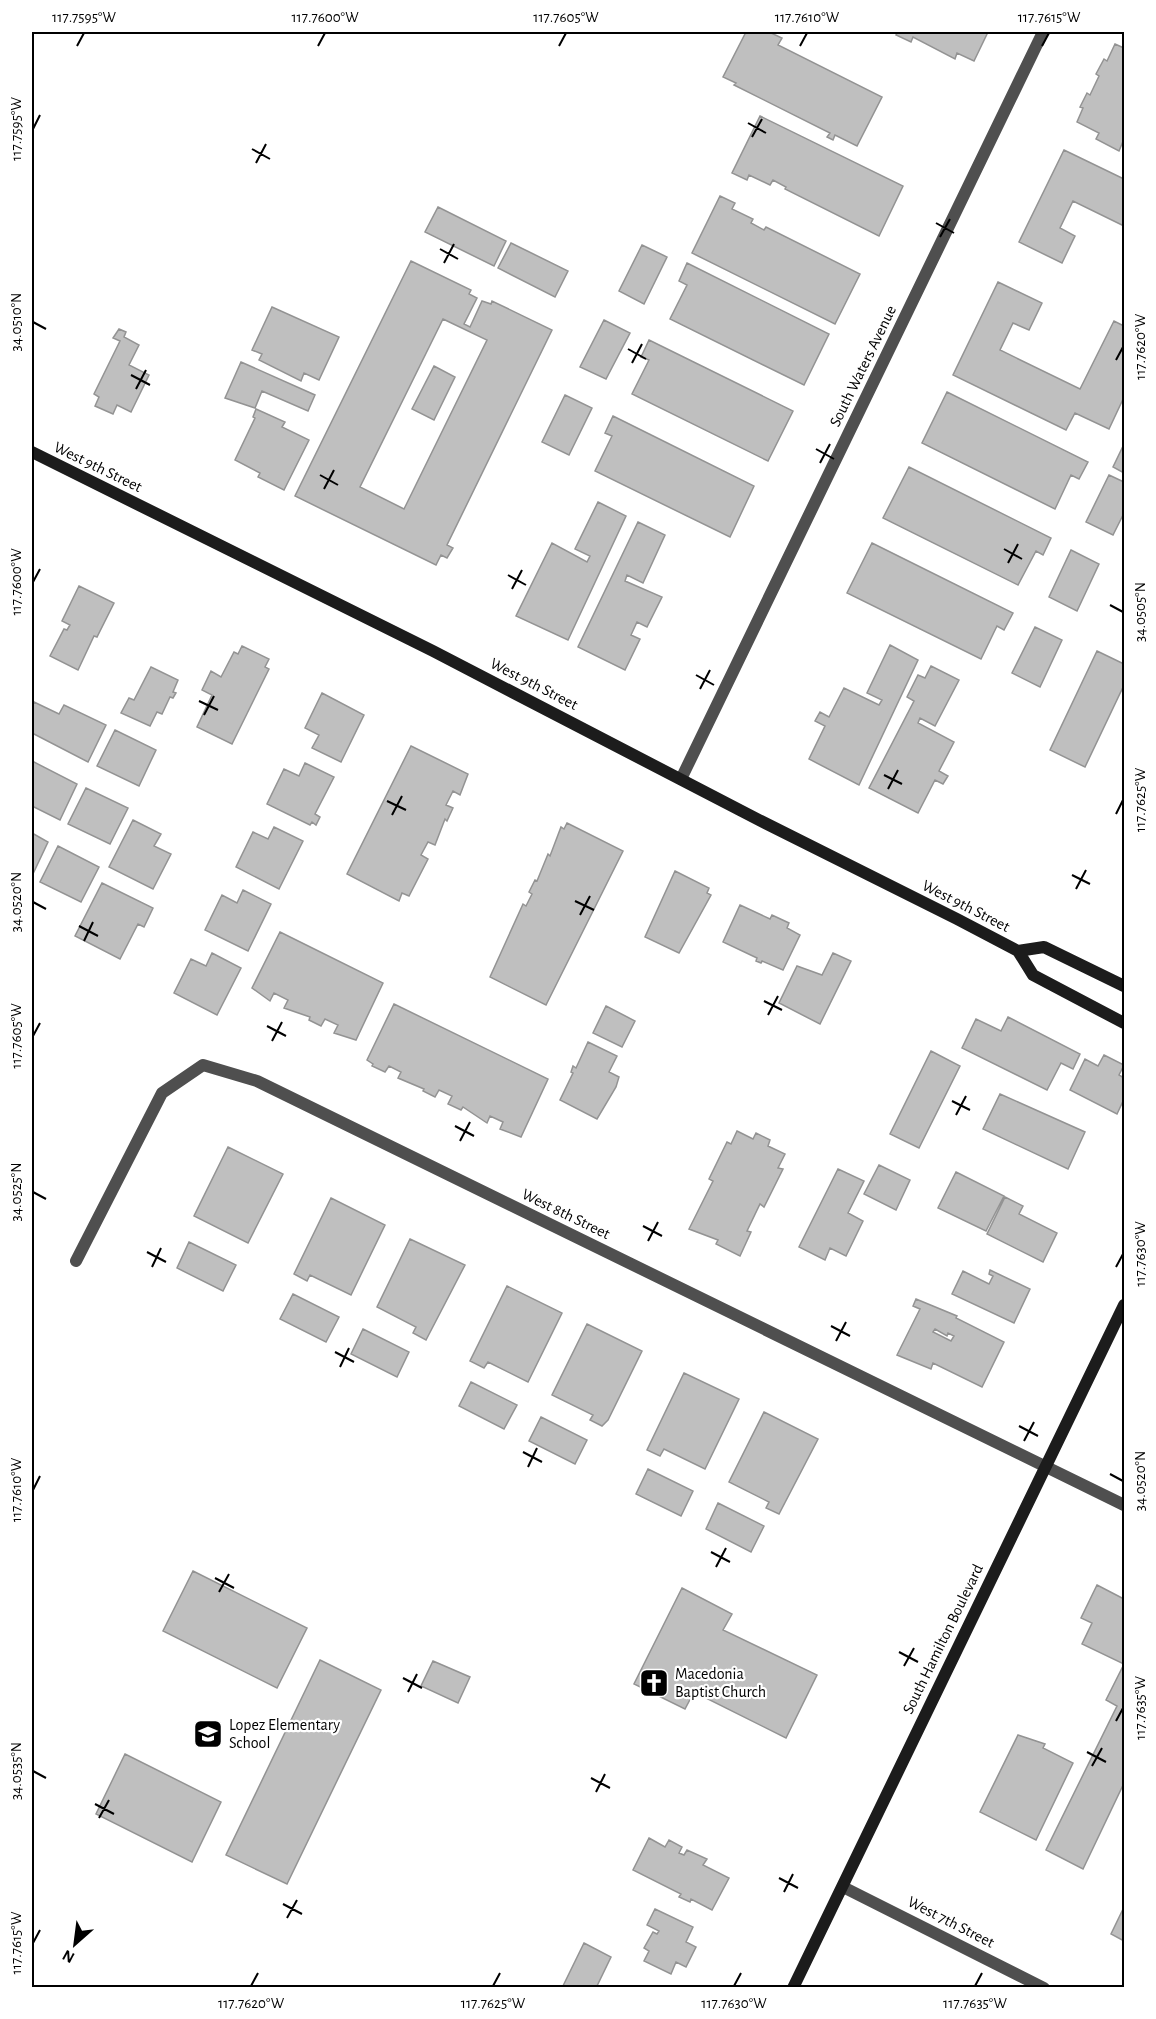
<svg xmlns="http://www.w3.org/2000/svg" width="1156" height="2019" viewBox="0 0 1156 2019" font-family="'Alegreya Sans',sans-serif">
<style>
.building{fill:#bfbfbf;stroke:#939393;stroke-width:1.5;fill-rule:evenodd}
.lines{fill:none;stroke-linecap:round;stroke-linejoin:round}
.street{stroke:#4f4f4f;stroke-width:12}
.secondary{stroke:#1c1c1c;stroke-width:12}
.ticks{fill:none;stroke:#000;stroke-width:2}
.labels{text-anchor:middle;dominant-baseline:central;stroke-width:4.5;stroke-linejoin:round;paint-order:stroke}
.street-label{font-size:16px;fill:#000;stroke:#fff}
.poi-label{font-size:16px;fill:#000;stroke:#fff;text-anchor:start}
.neatline{fill:none;stroke:#000;stroke-width:2}
.ticks-label{font-size:15px;text-anchor:middle;fill:#000}
</style>
<rect width="100%" height="100%" fill="#fff"/>
<path class="building" d="M746,32H769L782,38L778,45L882,97L857,146L835,135L833,140L827,137L830,133L734,85L736,83L723,77Z
M898,32H988L974,61L957,53L955,59L913,37L911,42L896,35Z
M1115,44L1124,48V139L1119,151L1096,139L1099,133L1077,122L1083,108L1080,107L1087,93L1090,95L1099,76L1096,74L1104,59L1107,61Z
M760,116L903,186L879,236L785,189L786,187L773,180L770,185L749,175L747,180L732,173Z
M1064,150L1124,179V226L1073,201L1060,228L1075,236L1062,263L1019,242Z
M720,196L735,203L732,209L753,219L751,223L764,230L766,227L860,274L835,324L692,253Z
M438,207L506,241L494,266L425,232Z
M511,243L568,271L555,297L498,268Z
M642,245L667,257L644,304L619,291Z
M411,261L471,290L469,294L477,298L464,324L470,327L482,301L491,304L492,301L552,330L447,545L453,548L447,558L441,555L436,565L295,496ZM443,319L487,340L404,509L360,487Z
M687,263L829,334L804,385L670,319L687,285L679,281Z
M998,282L1042,303L1029,330L1013,323L1000,350L1080,389L1114,321L1124,326V397L1109,429L1075,413L1066,430L953,375Z
M272,307L339,337L319,380L304,373L301,381L259,360L262,354L252,350Z
M604,320L630,333L606,379L580,367Z
M119,329L126,332L124,337L139,345L129,365L149,375L131,412L117,405L113,414L95,406L99,397L94,394L120,341L113,338Z
M649,340L793,411L768,461L632,394L649,360L641,357Z
M241,362L315,395L308,411L262,391L255,408L225,398Z
M434,366L455,377L434,420L412,409Z
M947,392L1088,462L1079,479L1071,475L1055,509L922,443Z
M565,395L592,408L569,455L542,442Z
M256,409L285,422L282,427L309,440L284,490L258,477L260,473L235,460L255,418L253,417Z
M613,416L754,486L730,537L595,471L612,436L605,433Z
M1124,444V473L1113,467Z
M909,467L1051,538L1043,555L1036,551L1018,585L883,518Z
M1109,475L1124,482V513L1113,535L1086,522Z
M598,502L626,516L568,640L516,616L552,543L587,562L590,556L575,549Z
M638,522L665,535L643,583L627,575L625,581L662,597L647,627L637,622L631,635L640,639L625,670L578,647Z
M872,543L1013,613L1004,630L997,626L981,659L847,593Z
M1071,550L1099,564L1077,611L1049,597Z
M79,586L114,603L97,637L94,636L78,670L50,656L64,629L67,630L70,625L62,621Z
M1035,627L1062,640L1040,687L1012,673Z
M890,645L918,660L859,785L809,759L825,726L815,721L820,712L829,717L844,688L879,705L882,700L867,693Z
M242,646L269,659L265,667L269,669L232,744L197,727L212,695L202,690L211,671L221,677L234,652L238,654Z
M1097,651L1124,664V685L1085,767L1050,750Z
M931,666L959,680L935,726L920,718L918,723L954,742L939,771L948,776L943,784L935,780L918,813L869,788L914,701L907,697L918,675L925,678Z
M151,667L178,680L173,692L176,693L173,698L170,697L162,714L157,712L150,726L121,713L129,698L134,700Z
M322,693L364,715L341,762L312,748L319,735L305,728Z
M34,702L59,714L64,705L106,725L88,762L32,733V707Z
M115,730L156,750L139,786L97,766Z
M411,746L468,774L460,795L453,791L446,805L453,808L447,821L445,819L435,845L428,842L421,855L428,859L409,896L402,893L399,901L347,874Z
M32,761L77,784L60,820L32,806Z
M305,763L334,777L315,814L320,817L316,825L312,822L310,825L267,804L284,769L299,776Z
M86,788L128,808L110,844L68,824Z
M133,820L161,834L154,846L171,854L153,889L109,867Z
M567,823L623,851L546,1005L490,977L523,904L526,906L532,894L529,892L535,880L537,881L548,854L550,856L561,827L564,829Z
M274,827L303,841L279,889L236,867L253,832L268,839Z
M32,833L48,842L32,876Z
M58,846L99,867L81,902L40,882Z
M675,871L709,888L707,893L711,895L679,953L645,937Z
M102,883L153,908L144,927L138,924L120,959L75,936Z
M243,890L271,904L248,951L205,930L222,895L237,903Z
M740,905L770,919L772,915L789,923L787,928L800,935L783,970L762,961L761,963L756,961L757,958L723,942Z
M280,932L383,983L356,1040L334,1033L338,1025L325,1019L321,1026L309,1020L310,1017L284,1008L288,1000L274,993L270,1001L252,988Z
M212,953L241,968L217,1015L174,993L191,959L206,966Z
M833,953L851,961L820,1024L779,1003L797,966L822,975Z
M394,1004L548,1079L521,1137L500,1129L503,1122L490,1116L487,1123L463,1107L461,1110L448,1104L452,1096L439,1090L435,1097L423,1091L424,1089L398,1078L401,1072L389,1066L385,1072L372,1066L373,1064L367,1060Z
M606,1006L635,1021L622,1047L593,1033Z
M1008,1017L1080,1054L1073,1069L1061,1063L1047,1090L962,1048L976,1019L1001,1031Z
M588,1042L617,1056L609,1072L619,1077L616,1087L597,1119L560,1100L573,1073L571,1072L573,1066L576,1068Z
M931,1051L960,1066L919,1148L890,1134Z
M1104,1055L1124,1065L1119,1075L1124,1078V1099L1117,1114L1070,1090L1085,1059L1098,1066Z
M1000,1094L1085,1132L1068,1169L983,1129Z
M737,1131L753,1139L756,1133L770,1140L768,1146L785,1154L778,1168L783,1169L764,1207L760,1204L747,1231L751,1232L740,1256L716,1244L718,1240L689,1229L713,1181L709,1179L727,1142L731,1144Z
M228,1147L283,1174L248,1243L194,1216Z
M879,1165L910,1180L896,1210L864,1194Z
M838,1169L864,1181L848,1213L863,1221L846,1256L830,1248L825,1260L799,1247Z
M956,1172L1004,1196L986,1231L938,1208Z
M1005,1197L1023,1206L1019,1214L1057,1233L1043,1262L987,1234Z
M331,1198L385,1225L351,1295L310,1275L307,1281L294,1274Z
M410,1239L465,1265L426,1340L413,1333L416,1327L377,1307Z
M189,1242L236,1265L223,1291L177,1268Z
M990,1270L1030,1289L1014,1323L952,1294L963,1271L989,1284L993,1276L989,1274Z
M507,1286L562,1313L528,1382L488,1362L484,1368L470,1361Z
M293,1294L339,1317L326,1342L280,1319Z
M916,1299L957,1316L956,1318L1004,1342L982,1387L933,1363L931,1369L897,1355L920,1309L913,1306ZM935,1329L947,1336L948,1333L954,1336L951,1341L933,1332Z
M587,1324L642,1351L608,1420L602,1426L590,1420L593,1415L552,1395Z
M363,1329L409,1352L397,1377L351,1354Z
M684,1373L739,1399L705,1469L664,1449L660,1456L647,1450Z
M471,1382L517,1405L504,1429L459,1406Z
M764,1412L818,1439L779,1514L766,1508L769,1502L729,1482Z
M541,1417L587,1440L575,1464L529,1441Z
M648,1469L693,1491L681,1516L636,1494Z
M718,1503L764,1526L751,1552L706,1529Z
M193,1571L307,1628L277,1688L163,1631Z
M1097,1585L1124,1599V1783L1083,1869L1046,1850L1117,1706L1106,1700L1124,1664L1082,1644L1092,1623L1081,1618Z
M682,1588L732,1614L723,1630L817,1675L786,1738L694,1692L685,1709L634,1684Z
M320,1660L381,1690L287,1884L226,1855Z
M433,1661L470,1677L458,1703L421,1686Z
M1018,1735L1045,1744L1043,1748L1073,1763L1036,1840L980,1812Z
M125,1754L221,1802L192,1862L96,1814Z
M649,1838L665,1847L669,1840L682,1847L679,1853L684,1855L687,1850L707,1859L703,1865L729,1878L712,1910L691,1899L690,1902L679,1897L681,1894L633,1870Z
M1124,1907V1941L1111,1934Z
M655,1909L693,1927L686,1942L696,1947L686,1967L676,1962L671,1974L644,1961L649,1951L644,1948L653,1932L657,1934L659,1931L647,1925Z
M584,1943L611,1957L596,1988H562Z"/>
<g class="lines">
<path class="street" d="M681,779L1043,32
M76,1261L162,1093L203,1065L257,1081L1124,1505
M843,1887L1044,1988"/>
<path class="secondary" d="M32,452L433,651L759,820L957,919L1018,951L1033,975L1124,1023
M1018,951L1044,947L1124,986
M793,1988L1124,1305"/>
</g>
<path class="ticks" d="M77,46L84,33M318,46L325,33M559,46L566,33M800,46L807,33M1042,46L1049,33M748,123L766,133M33,129L40,115M752,137L762,119M252,149L270,159M256,163L266,144M936,223L954,233M940,237L950,219M440,249L458,259M444,263L454,244M33,322L46,329M628,349L646,359M1116,360L1123,347M632,363L642,344M131,375L150,385M136,389L146,370M816,449L834,459M820,463L830,444M320,475L338,485M324,489L334,470M1004,549L1022,559M1008,563L1018,544M508,575L526,585M33,582L40,569M512,589L522,570M1110,605L1123,612M696,675L714,685M700,689L710,670M199,701L218,710M204,715L214,696M884,775L902,784M888,789L898,770M387,801L406,810M1116,814L1123,800M392,815L402,796M1072,875L1090,884M1076,889L1086,870M575,901L594,910M33,902L46,909M580,915L590,896M79,926L98,936M84,941L93,922M764,1001L782,1010M768,1015L778,996M267,1026L286,1036M33,1036L40,1023M272,1041L282,1022M952,1101L970,1110M956,1115L966,1096M455,1126L474,1136M460,1141L470,1122M33,1192L46,1199M643,1226L662,1236M648,1241L658,1222M147,1252L166,1262M152,1267L161,1248M1116,1267L1123,1254M831,1326L850,1336M836,1341L846,1322M335,1352L354,1362M340,1367L349,1348M1019,1426L1038,1436M1024,1441L1034,1422M523,1452L542,1462M528,1467L537,1448M1110,1474L1123,1481M33,1490L40,1476M711,1552L730,1562M716,1567L726,1548M215,1578L234,1588M219,1592L229,1574M899,1652L918,1662M904,1666L914,1648M403,1678L422,1688M408,1692L417,1674M1116,1721L1123,1708M1087,1752L1106,1762M1092,1766L1102,1748M33,1771L46,1778M591,1778L610,1788M596,1792L605,1774M95,1804L114,1814M99,1818L109,1800M779,1878L798,1888M784,1892L793,1874M283,1904L302,1914M287,1918L297,1900M33,1943L40,1930M251,1986L258,1973M493,1986L500,1973M734,1986L741,1973M975,1986L982,1973"/>
<defs>
<g id="church-square" transform="scale(1.5)"><rect x="-9" y="-9" width="18" height="18" rx="4" fill="#000" stroke="#fff"/><path d="M-1.2-6h2.4v3.5h3.3v2.4h-3.3V6h-2.4V-.1h-3.3v-2.4h3.3Z" fill="#fff"/></g>
<g id="school-square" transform="scale(1.5)"><rect x="-9" y="-9" width="18" height="18" rx="4" fill="#000" stroke="#fff"/><path d="M0-5L7-2L0 1L-7-2ZM-4 1L0 2.5L4 1V4Q0 6-4 4Z" fill="#fff"/></g>
</defs>
<g fill-rule="evenodd">
<use href="#church-square" x="654" y="1683"/>
<use href="#school-square" x="208" y="1734"/>
</g>
<g class="labels">
<g class="street-label">
<text transform="translate(863 366) rotate(-64)">South Waters Avenue</text>
<text transform="translate(98 467) rotate(26)">West 9th Street</text>
<text transform="translate(534 684) rotate(27)">West 9th Street</text>
<text transform="translate(966 906) rotate(27)">West 9th Street</text>
<text transform="translate(566 1214) rotate(26)">West 8th Street</text>
<text transform="translate(943 1639) rotate(-64)">South Hamilton Boulevard</text>
<text transform="translate(951 1922) rotate(27)">West 7th Street</text>
</g>
<g class="poi-label">
<text x="675" y="1674">Macedonia<tspan x="675" dy="18">Baptist Church</tspan></text>
<text x="229" y="1725">Lopez Elementary<tspan x="229" dy="18">School</tspan></text>
</g>
</g>
<rect width="1156" height="2019" fill="none" stroke="#ffffff" stroke-width="66"/>
<g transform="translate(75 1944) rotate(208)" stroke="#ffffff" stroke-width="4.5" paint-order="stroke">
<path d="M0-4.5L10 22L0 15L-10 22Z" fill="#000000"/>
<text y="-9" font-size="16" font-weight="bold" text-anchor="middle" fill="#000000">N</text>
</g>
<rect x="33" y="33" width="1090" height="1953" class="neatline"/>
<g class="ticks-label">
<text x="84" y="22">117.7595°W</text>
<text x="325" y="22">117.7600°W</text>
<text x="566" y="22">117.7605°W</text>
<text x="807" y="22">117.7610°W</text>
<text x="1049" y="22">117.7615°W</text>
<text transform="translate(16 129) rotate(-90)" y="5">117.7595°W</text>
<text transform="translate(16 322) rotate(-90)" y="5">34.0510°N</text>
<text transform="translate(1140 347) rotate(-90)" y="5">117.7620°W</text>
<text transform="translate(16 582) rotate(-90)" y="5">117.7600°W</text>
<text transform="translate(1140 612) rotate(-90)" y="5">34.0505°N</text>
<text transform="translate(1140 800) rotate(-90)" y="5">117.7625°W</text>
<text transform="translate(16 902) rotate(-90)" y="5">34.0520°N</text>
<text transform="translate(16 1036) rotate(-90)" y="5">117.7605°W</text>
<text transform="translate(16 1192) rotate(-90)" y="5">34.0525°N</text>
<text transform="translate(1140 1254) rotate(-90)" y="5">117.7630°W</text>
<text transform="translate(1140 1481) rotate(-90)" y="5">34.0520°N</text>
<text transform="translate(16 1490) rotate(-90)" y="5">117.7610°W</text>
<text transform="translate(1140 1708) rotate(-90)" y="5">117.7635°W</text>
<text transform="translate(16 1771) rotate(-90)" y="5">34.0535°N</text>
<text transform="translate(16 1943) rotate(-90)" y="5">117.7615°W</text>
<text x="251" y="2008">117.7620°W</text>
<text x="493" y="2008">117.7625°W</text>
<text x="734" y="2008">117.7630°W</text>
<text x="975" y="2008">117.7635°W</text>
</g>
</svg>
